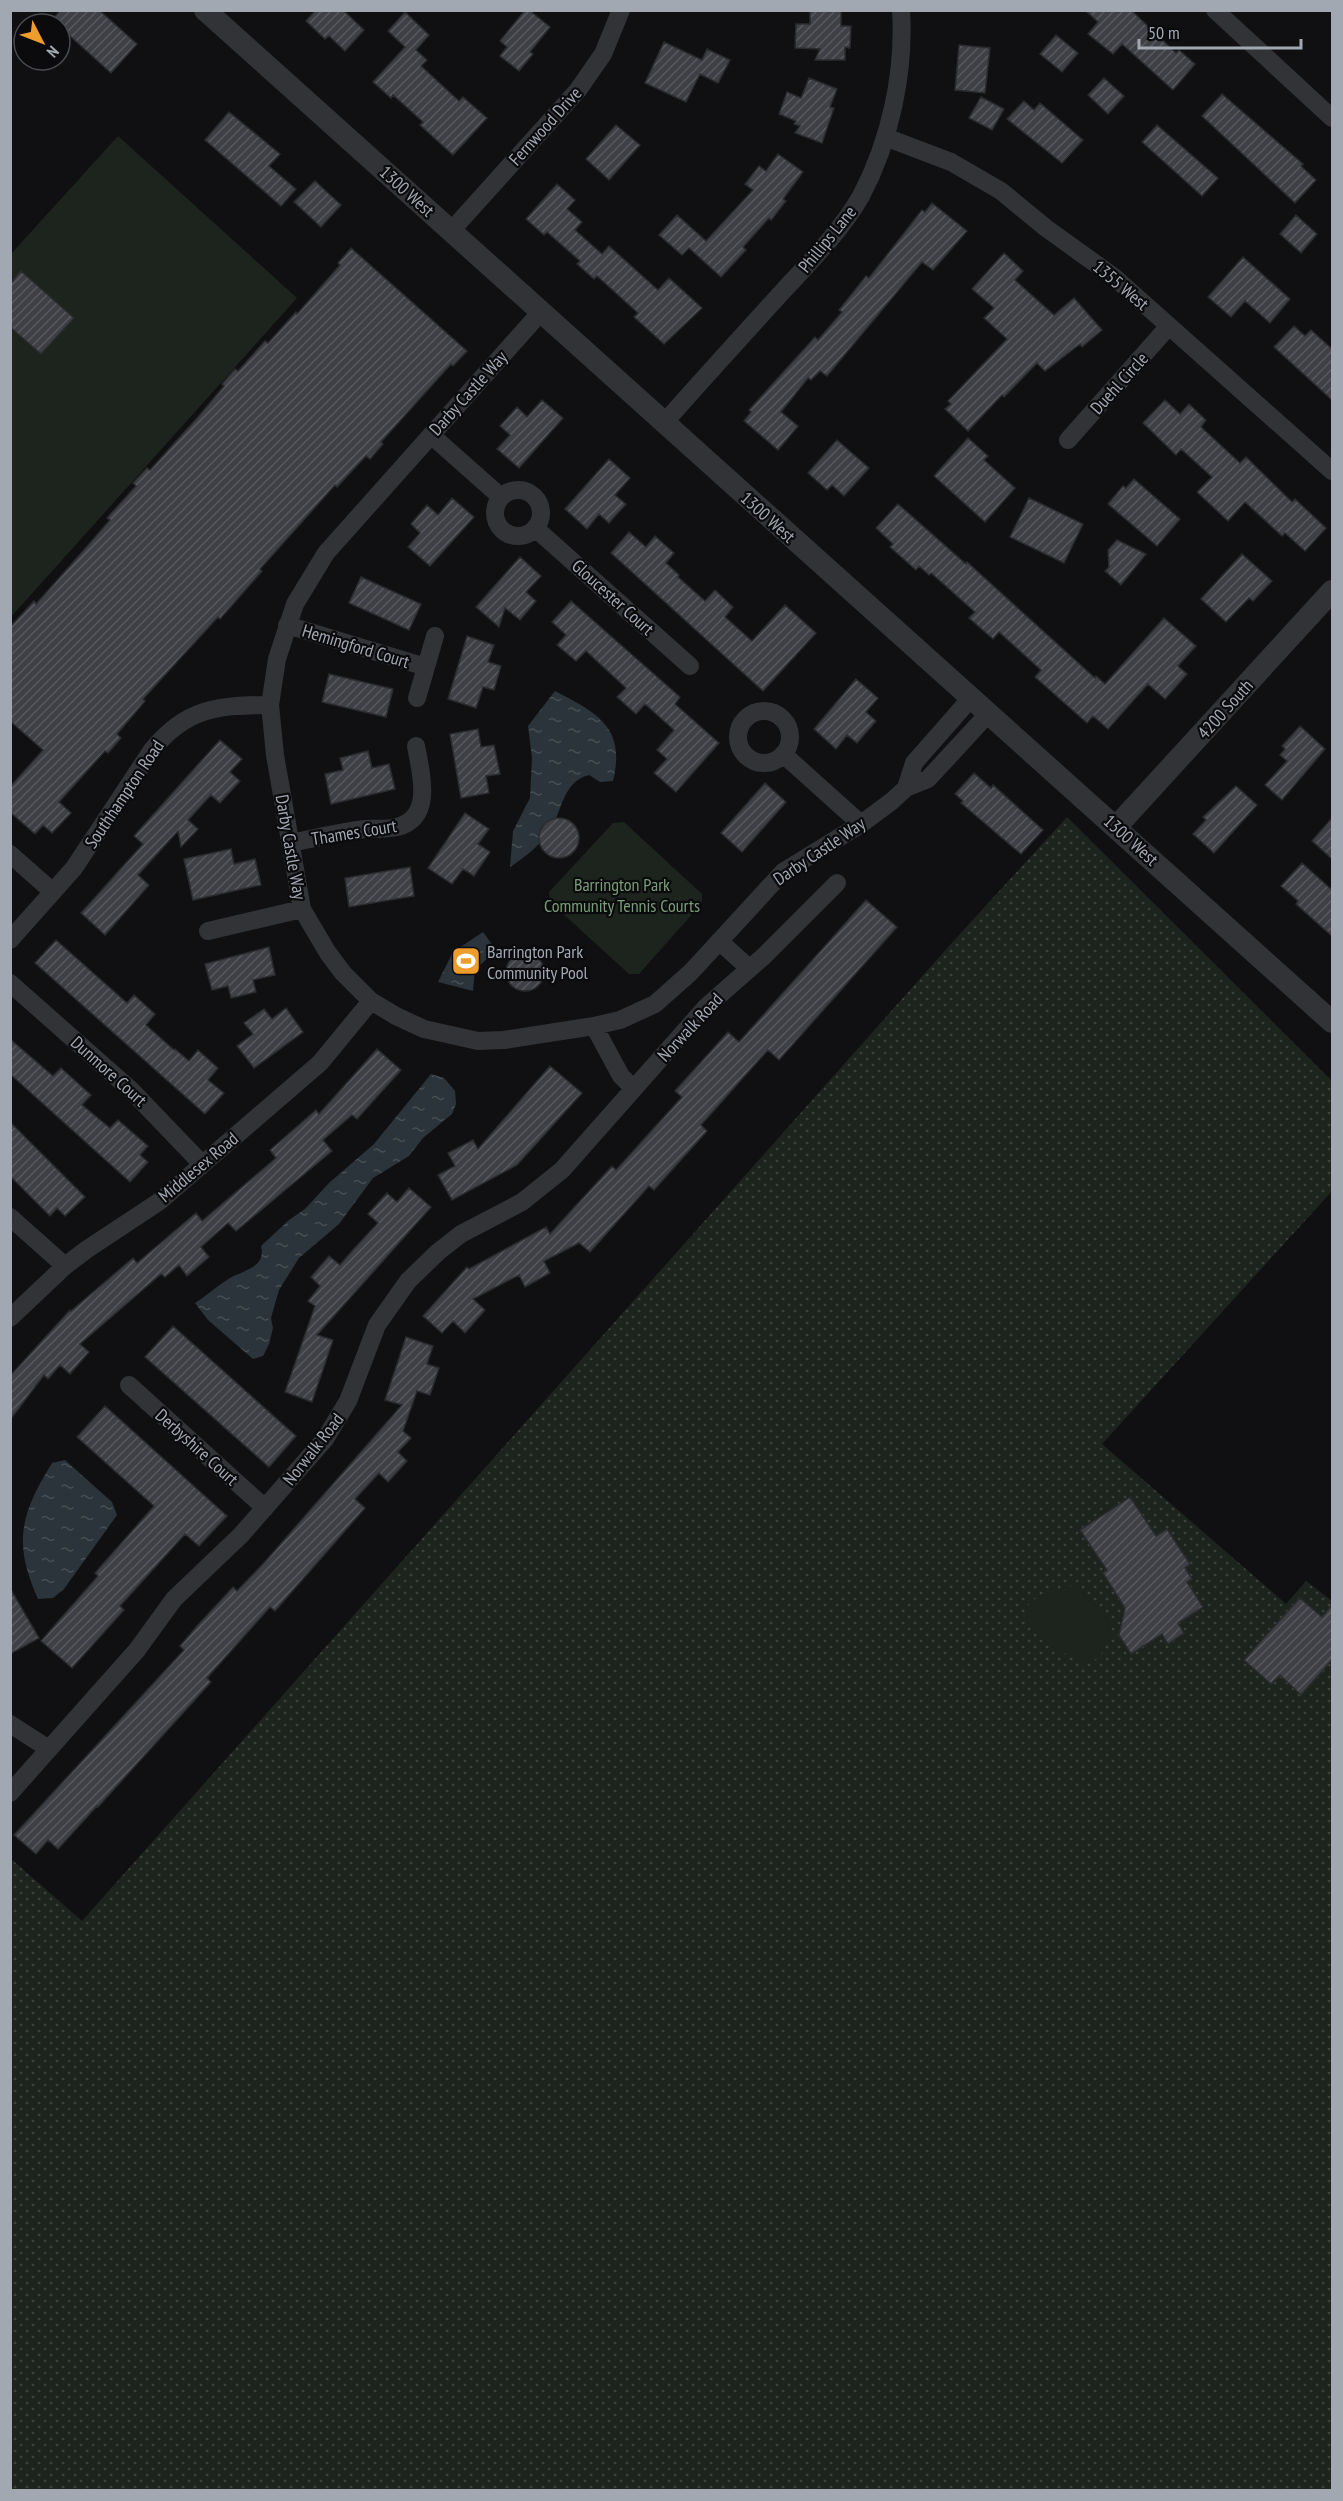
<svg xmlns="http://www.w3.org/2000/svg" width="1343" height="2501" viewBox="0 0 1343 2501" font-family="'PT Sans Narrow',sans-serif">
<style>
.grass{fill:url(#grass-dots)}
.park{fill:#1d241d}
.water{fill:url(#water-ripples)}
.building{fill:url(#building-hatch);stroke:#2a2b2e;stroke-width:1.5}
.lines{fill:none;stroke-linecap:round;stroke-linejoin:round}
.minor{stroke:#313337;stroke-width:18}
.tertiary{stroke:#313337;stroke-width:22}
.labels{text-anchor:middle;dominant-baseline:central;stroke-width:4.5;stroke-linejoin:round;paint-order:stroke}
.street-label{font-size:18px;fill:#a2a8b2;stroke:#0b0b0d}
.park-label{font-size:18px;fill:#7a9d79;stroke:#0b0b0d}
.poi-label{font-size:18px;fill:#a2a8b2;stroke:#0b0b0d;text-anchor:start}
</style>
<defs>
<pattern id="grass-dots" width="8" height="8" patternUnits="userSpaceOnUse" patternTransform="scale(1.5)"><rect width="8" height="8" fill="#1d241d"/><path d="M2 2h.1M6 6h.1" fill="none" stroke="#3b413b" stroke-width="1.8" stroke-linecap="round"/></pattern>
<pattern id="water-ripples" width="26" height="14" patternUnits="userSpaceOnUse" patternTransform="scale(1.5)"><rect width="26" height="14" fill="#2a343a"/><path d="M2 4q2-2 4 0t4 0M15 11q2-2 4 0t4 0" fill="none" stroke="#464f54"/></pattern>
<pattern id="building-hatch" width="6" height="6" patternUnits="userSpaceOnUse" patternTransform="scale(1.5)"><rect width="6" height="6" fill="#3f4045"/><path d="M-1 1l2-2M0 6l6-6M5 7l2-2" fill="none" stroke="#58595d"/></pattern>
</defs>
<rect width="100%" height="100%" fill="#101012"/>
<path class="grass" d="M1067,817L1332,1081V1191L1102,1444L1286,1604L1306,1581L1332,1601V2490H11L10,1858L82,1921L950,945Z"/>
<path class="park" d="M118,136L297,298L11,617V254Z
M624,822L702,894V903L639,974H629L550,902L549,892L613,823Z
M1072,1586L1082,1591L1110,1623C1109,1635 1106,1654 1094,1660C1079,1667 1008,1629 1030,1603C1037,1595 1062,1589 1072,1586Z"/>
<path class="water" d="M555,691C598,713 626,728 613,781L600,782L589,775C561,782 563,813 548,833C537,848 525,857 510,867L513,831L530,798L532,758L528,726Z
M483,932L496,950L475,970L473,991L438,982L453,952Z
M431,1074L444,1078L455,1091L456,1104L452,1114L423,1138L409,1156L373,1178L339,1224L299,1258L279,1290L271,1318L273,1328L269,1344L263,1356L253,1359L208,1320L195,1303C206,1296 216,1287 227,1280C239,1271 267,1269 261,1246L289,1220L305,1209L329,1183L374,1144Z
M65,1460L112,1502L117,1515L64,1589L53,1598L38,1599C13,1543 20,1515 52,1463Z"/>
<path class="building" d="M61,10H99L137,44L111,73L60,27V24L52,20Z
M316,10H343L364,30L345,51L329,36L325,39L306,21Z
M525,10H529L550,27L530,52L533,54L519,71L500,56L507,47L500,41Z
M810,10H841V26H851L850,48L845,47V60H815L820,49L795,48L796,24H810Z
M1085,10H1131L1176,53L1179,50L1195,64L1173,90L1122,44L1113,54L1088,34L1098,22Z
M405,12L429,35L416,50L427,60L421,66L459,101L463,97L487,118L453,155L420,125L423,122L393,95L391,98L373,82L405,47L388,31Z
M1056,35L1078,53L1062,72L1040,54Z
M664,42L702,60L707,49L730,60L718,83L700,74L686,102L645,83Z
M959,45L990,48L985,93L955,90Z
M809,78L837,89L830,107L834,108L822,143L795,133L800,126L794,124L796,121L779,114L787,92L801,98Z
M1104,78L1124,96L1108,114L1088,95Z
M1222,94L1303,164L1301,166L1316,180L1295,203L1202,116Z
M981,97L1004,109L992,130L969,118Z
M1024,101L1034,110L1040,103L1083,140L1062,163L1007,119Z
M229,112L280,154L269,166L296,189L281,206L205,140Z
M616,125L640,145L609,180L586,159Z
M1157,125L1218,178L1202,196L1142,142Z
M778,154L803,172L783,199L786,201L771,220L769,218L743,247L746,250L721,277L689,248L682,255L659,235L677,215L706,241L753,190L745,184L759,166L766,171Z
M315,181L341,205L321,227L294,202Z
M557,184L575,200L567,209L582,222L575,230L602,254L609,246L658,290L669,278L702,308L664,344L634,317L638,313L597,276L594,279L577,264L580,261L547,232L544,235L526,219Z
M932,203L967,231L933,270L922,262L827,376L820,371L811,380L808,378L781,412L798,426L778,450L744,421L751,412L749,410L815,337L818,340L842,312L839,310L866,276L869,278L922,210L925,212Z
M1296,215L1317,234L1301,253L1280,234Z
M351,248L467,351L453,366L451,364L381,442L383,444L370,459L366,456L337,487L335,485L260,569L262,571L249,586L220,619L218,617L143,699L145,701L117,734L121,738L108,753L105,751L59,802L71,813L52,833L43,825L35,834L10,812V787L43,750L10,721V627L34,601L36,604L83,551L110,520L107,518L136,486L133,483L147,468L150,470L198,417L224,386L222,384L235,369L238,371L265,341L268,343L296,312L297,314L340,265L338,263Z
M1004,253L1023,271L1015,280L1054,315L1074,298L1102,330L1082,347L1080,344L1045,371L1037,363L1004,397L1002,395L968,431L945,409L951,404L948,401L1007,339L984,318L994,308L972,289Z
M1243,257L1290,299L1270,323L1245,301L1231,317L1208,297Z
M21,271L74,318L41,354L10,327V284Z
M1294,326L1305,336L1311,330L1332,349V400L1274,347Z
M542,400L563,418L519,468L497,449L510,435L500,426L517,407L527,417Z
M1165,400L1180,414L1189,404L1206,420L1201,427L1240,463L1246,457L1292,502L1295,499L1326,528L1305,551L1285,533L1282,536L1245,502L1228,521L1197,492L1212,477L1181,449L1176,455L1143,423Z
M968,438L988,456L984,460L1015,488L985,522L934,476Z
M837,440L869,468L844,496L832,485L827,490L808,473Z
M609,459L630,478L615,495L626,504L609,523L599,514L587,529L565,509Z
M1134,479L1180,519L1157,546L1108,504L1123,486L1126,488Z
M452,498L474,517L430,566L408,547L420,533L411,524L427,505L438,515Z
M1029,498L1083,524L1064,563L1010,537Z
M898,504L966,564L967,562L1095,678L1096,676L1105,684L1164,618L1196,646L1178,666L1187,674L1165,699L1148,684L1108,729L1093,716L1087,723L1035,677L1041,670L999,632L993,639L969,618L975,612L931,573L929,575L919,566L916,570L890,547L893,544L876,528Z
M629,532L646,547L655,536L674,553L666,563L679,575L678,577L705,601L715,590L733,607L725,617L752,641L785,605L816,633L763,691L611,553Z
M1117,540L1146,554L1121,585L1105,571L1109,567L1108,550Z
M1242,554L1272,581L1253,601L1249,598L1226,622L1201,599Z
M520,557L541,576L526,592L536,601L520,620L505,608L499,627L476,607Z
M361,577L421,604L409,630L349,603Z
M571,601L680,697L675,704L719,743L676,792L654,773L667,759L657,750L674,730L645,704L636,714L617,697L626,688L586,651L576,661L557,645L566,635L552,622Z
M467,636L494,645L488,662L501,666L494,690L483,687L476,708L448,699Z
M329,674L393,689L386,717L322,702Z
M856,679L878,698L866,712L876,721L857,743L847,735L836,749L814,729Z
M1300,726L1325,749L1282,800L1265,785L1287,761L1280,755L1285,749L1282,746Z
M478,729L481,747L494,745L500,774L486,776L489,793L461,798L450,734Z
M220,740L242,759L230,772L240,781L220,803L211,795L188,820L198,829L181,847L178,831L138,875L149,885L105,935L81,913L143,844L134,836Z
M368,751L372,768L389,764L395,789L331,804L325,774L343,770L340,758Z
M974,773L991,788L993,785L1043,830L1021,854L961,803L963,801L955,794Z
M765,783L786,802L742,852L721,833Z
M1236,786L1257,805L1214,853L1193,834L1206,820L1203,817Z
M465,813L489,829L478,844L490,852L474,876L463,869L452,884L428,868Z
M539 838a20 20 0 1 1 40 0a20 20 0 1 1-40 0Z
M1332,818V859L1312,841Z
M231,849L234,864L255,859L261,885L193,900L184,859Z
M1302,863L1332,890V936L1296,904L1298,901L1281,886Z
M410,867L414,896L349,907L345,878Z
M866,900L897,927L779,1060L768,1050L701,1125L707,1131L654,1190L649,1186L590,1252L579,1243L544,1261L550,1273L525,1287L519,1275L473,1299L485,1310L465,1333L453,1321L442,1333L423,1316L467,1267L469,1269L546,1227L550,1234L612,1166L616,1170L682,1097L675,1091L728,1032L739,1042Z
M56,940L127,1003L134,995L155,1014L146,1025L174,1050L175,1049L189,1061L198,1050L218,1068L208,1080L224,1093L205,1114L35,963Z
M269,947L275,975L253,980L256,992L231,998L228,986L212,990L205,964Z
M506 972a19 19 0 1 1 38 0a19 19 0 1 1-38 0Z
M286,1008L303,1032L254,1068L237,1046L253,1034L244,1023L264,1009L272,1019Z
M10,1039L53,1076L61,1068L91,1095L82,1105L110,1128L118,1120L148,1146L140,1155L148,1162L130,1182L10,1074Z
M377,1049L401,1070L357,1119L352,1115L323,1140L332,1151L236,1231L228,1223L201,1247L209,1257L187,1276L179,1265L165,1277L161,1274L80,1344L89,1352L70,1374L60,1365L48,1379L44,1375L10,1420V1376L70,1310L71,1311L133,1258L137,1263L196,1213L202,1221L276,1158L270,1150L316,1110L319,1114Z
M550,1066L582,1093L517,1165L452,1200L438,1175L455,1166L448,1153L473,1140L478,1149Z
M10,1122L85,1197L65,1216L57,1208L50,1216L10,1176Z
M409,1188L431,1207L317,1335L333,1340L312,1402L285,1392L315,1306L308,1301L320,1286L311,1277L329,1256L340,1265L352,1251L378,1223L368,1214L387,1193L397,1202Z
M173,1326L296,1436L269,1467L145,1357Z
M406,1337L433,1346L427,1364L439,1368L430,1395L417,1391L403,1431L411,1438L398,1452L407,1461L388,1482L379,1473L355,1499L365,1508L275,1611L270,1607L207,1678L211,1682L98,1807L97,1806L58,1849L48,1840L36,1854L14,1835L184,1650L180,1646L198,1625L233,1587L237,1591L263,1564L402,1405L385,1400Z
M105,1406L227,1516L199,1546L185,1534L120,1606L124,1610L72,1668L41,1641L98,1576L95,1573L154,1506L77,1437Z
M1130,1497L1156,1536L1167,1529L1190,1564L1185,1568L1192,1579L1187,1582L1203,1607L1178,1623L1184,1633L1168,1644L1162,1634L1131,1654L1119,1635L1125,1608L1103,1573L1107,1570L1080,1530Z
M10,1588L39,1638L10,1654Z
M1300,1598L1322,1617L1332,1605V1660L1301,1695L1280,1675L1271,1684L1244,1660Z"/>
<g class="lines">
<path class="minor" d="M1215,10L1332,118
M885,137L951,162L1001,191L1046,228L1114,277L1332,471
M451,231L578,90L603,54L621,10
M540,313L326,553L295,604L277,659L270,705L275,755L302,909L328,953L343,973L371,1001L396,1016L424,1029L478,1041L504,1040L594,1026L620,1020L655,1004L691,972L783,872L861,824L892,801L906,788L928,779L988,714
M664,423C703,379 743,335 783,291C810,262 841,231 861,196C890,141 905,73 901,10
M431,435L501,497
M1068,440L1169,326
M495 513a23 23 0 1 1 46 0a23 23 0 1 1-46 0Z
M535,528L690,666
M287,625L426,667
M417,698L435,636
M738 737a26 26 0 1 1 52 0a26 26 0 1 1-52 0Z
M783,754L861,824
M906,788L914,763L971,698
M291,843C315,838 340,832 365,829C375,828 387,830 397,827C434,818 421,773 416,746
M10,854L53,892
M208,931L302,909
M10,940L74,868L152,750C186,708 218,705 270,705
M719,941L749,968
M10,983L131,1090L202,1164
M594,1026L621,1076L633,1088
M10,1217L65,1266
M10,1318L65,1266L86,1250L160,1201L320,1063L371,1001
M129,1385L265,1508
M10,1724L49,1749
M10,1793L137,1650L174,1599L241,1535L325,1439L348,1401L377,1325L408,1281L438,1252L461,1234L522,1202L562,1170L706,1007L764,956L837,883"/>
<path class="tertiary" d="M205,10L1332,1022
M1117,826L1332,591"/>
</g>
<defs>
<g id="stadium-square" transform="scale(1.5)"><rect x="-9" y="-9" width="18" height="18" rx="4" fill="#ee9c2c" stroke="#0b0b0d"/><path d="M0-5a6.5 5 0 1 0 0 10a6.5 5 0 1 0 0-10ZM-3.5-1.8h7v3.6h-7Z" fill="#fff"/></g>
</defs>
<g fill-rule="evenodd">
<use href="#stadium-square" x="466" y="961"/>
</g>
<g class="labels">
<g class="street-label">
<text transform="translate(545 126) rotate(-48)">Fernwood Drive</text>
<text transform="translate(407 191) rotate(42)">1300 West</text>
<text transform="translate(827 239) rotate(-51)">Phillips Lane</text>
<text transform="translate(1121 285) rotate(40)">1355 West</text>
<text transform="translate(1119 383) rotate(-48)">Duehl Circle</text>
<text transform="translate(468 393) rotate(-48)">Darby Castle Way</text>
<text transform="translate(768 517) rotate(42)">1300 West</text>
<text transform="translate(613 597) rotate(42)">Gloucester Court</text>
<text transform="translate(356 646) rotate(17)">Hemingford Court</text>
<text transform="translate(1225 709) rotate(-48)">4200 South</text>
<text transform="translate(124 794) rotate(-56)">Southhampton Road</text>
<text transform="translate(354 832) rotate(-9)">Thames Court</text>
<text transform="translate(1131 840) rotate(42)">1300 West</text>
<text transform="translate(291 847) rotate(80)">Darby Castle Way</text>
<text transform="translate(819 851) rotate(-34)">Darby Castle Way</text>
<text transform="translate(690 1027) rotate(-47)">Norwalk Road</text>
<text transform="translate(109 1071) rotate(42)">Dunmore Court</text>
<text transform="translate(198 1167) rotate(-40)">Middlesex Road</text>
<text transform="translate(197 1447) rotate(42)">Derbyshire Court</text>
<text transform="translate(313 1449) rotate(-52)">Norwalk Road</text>
</g>
<g class="park-label">
<text x="622" y="884">Barrington Park<tspan x="622" dy="21">Community Tennis Courts</tspan></text>
</g>
<g class="poi-label">
<text x="487" y="951">Barrington Park<tspan x="487" dy="21">Community Pool</tspan></text>
</g>
</g>
<rect width="1343" height="2501" fill="none" stroke="#a2a8b2" stroke-width="24"/>
<g transform="translate(42 42) rotate(132)"><circle r="28" fill="#0b0b0d" stroke="#474a4f" stroke-width="1.5"/>
<path d="M0-4.5L10 22L0 15L-10 22Z" fill="#ee9c2c"/>
<text y="-9" font-size="16" font-weight="bold" text-anchor="middle" fill="#a2a8b2">N</text>
</g>
<path d="M1139 39v9h162v-9" fill="none" stroke="#a2a8b2" stroke-width="3"/>
<text x="1148" y="39" font-size="18" fill="#a2a8b2" stroke="#0b0b0d" stroke-width="4.5" paint-order="stroke">50 m</text>
</svg>
